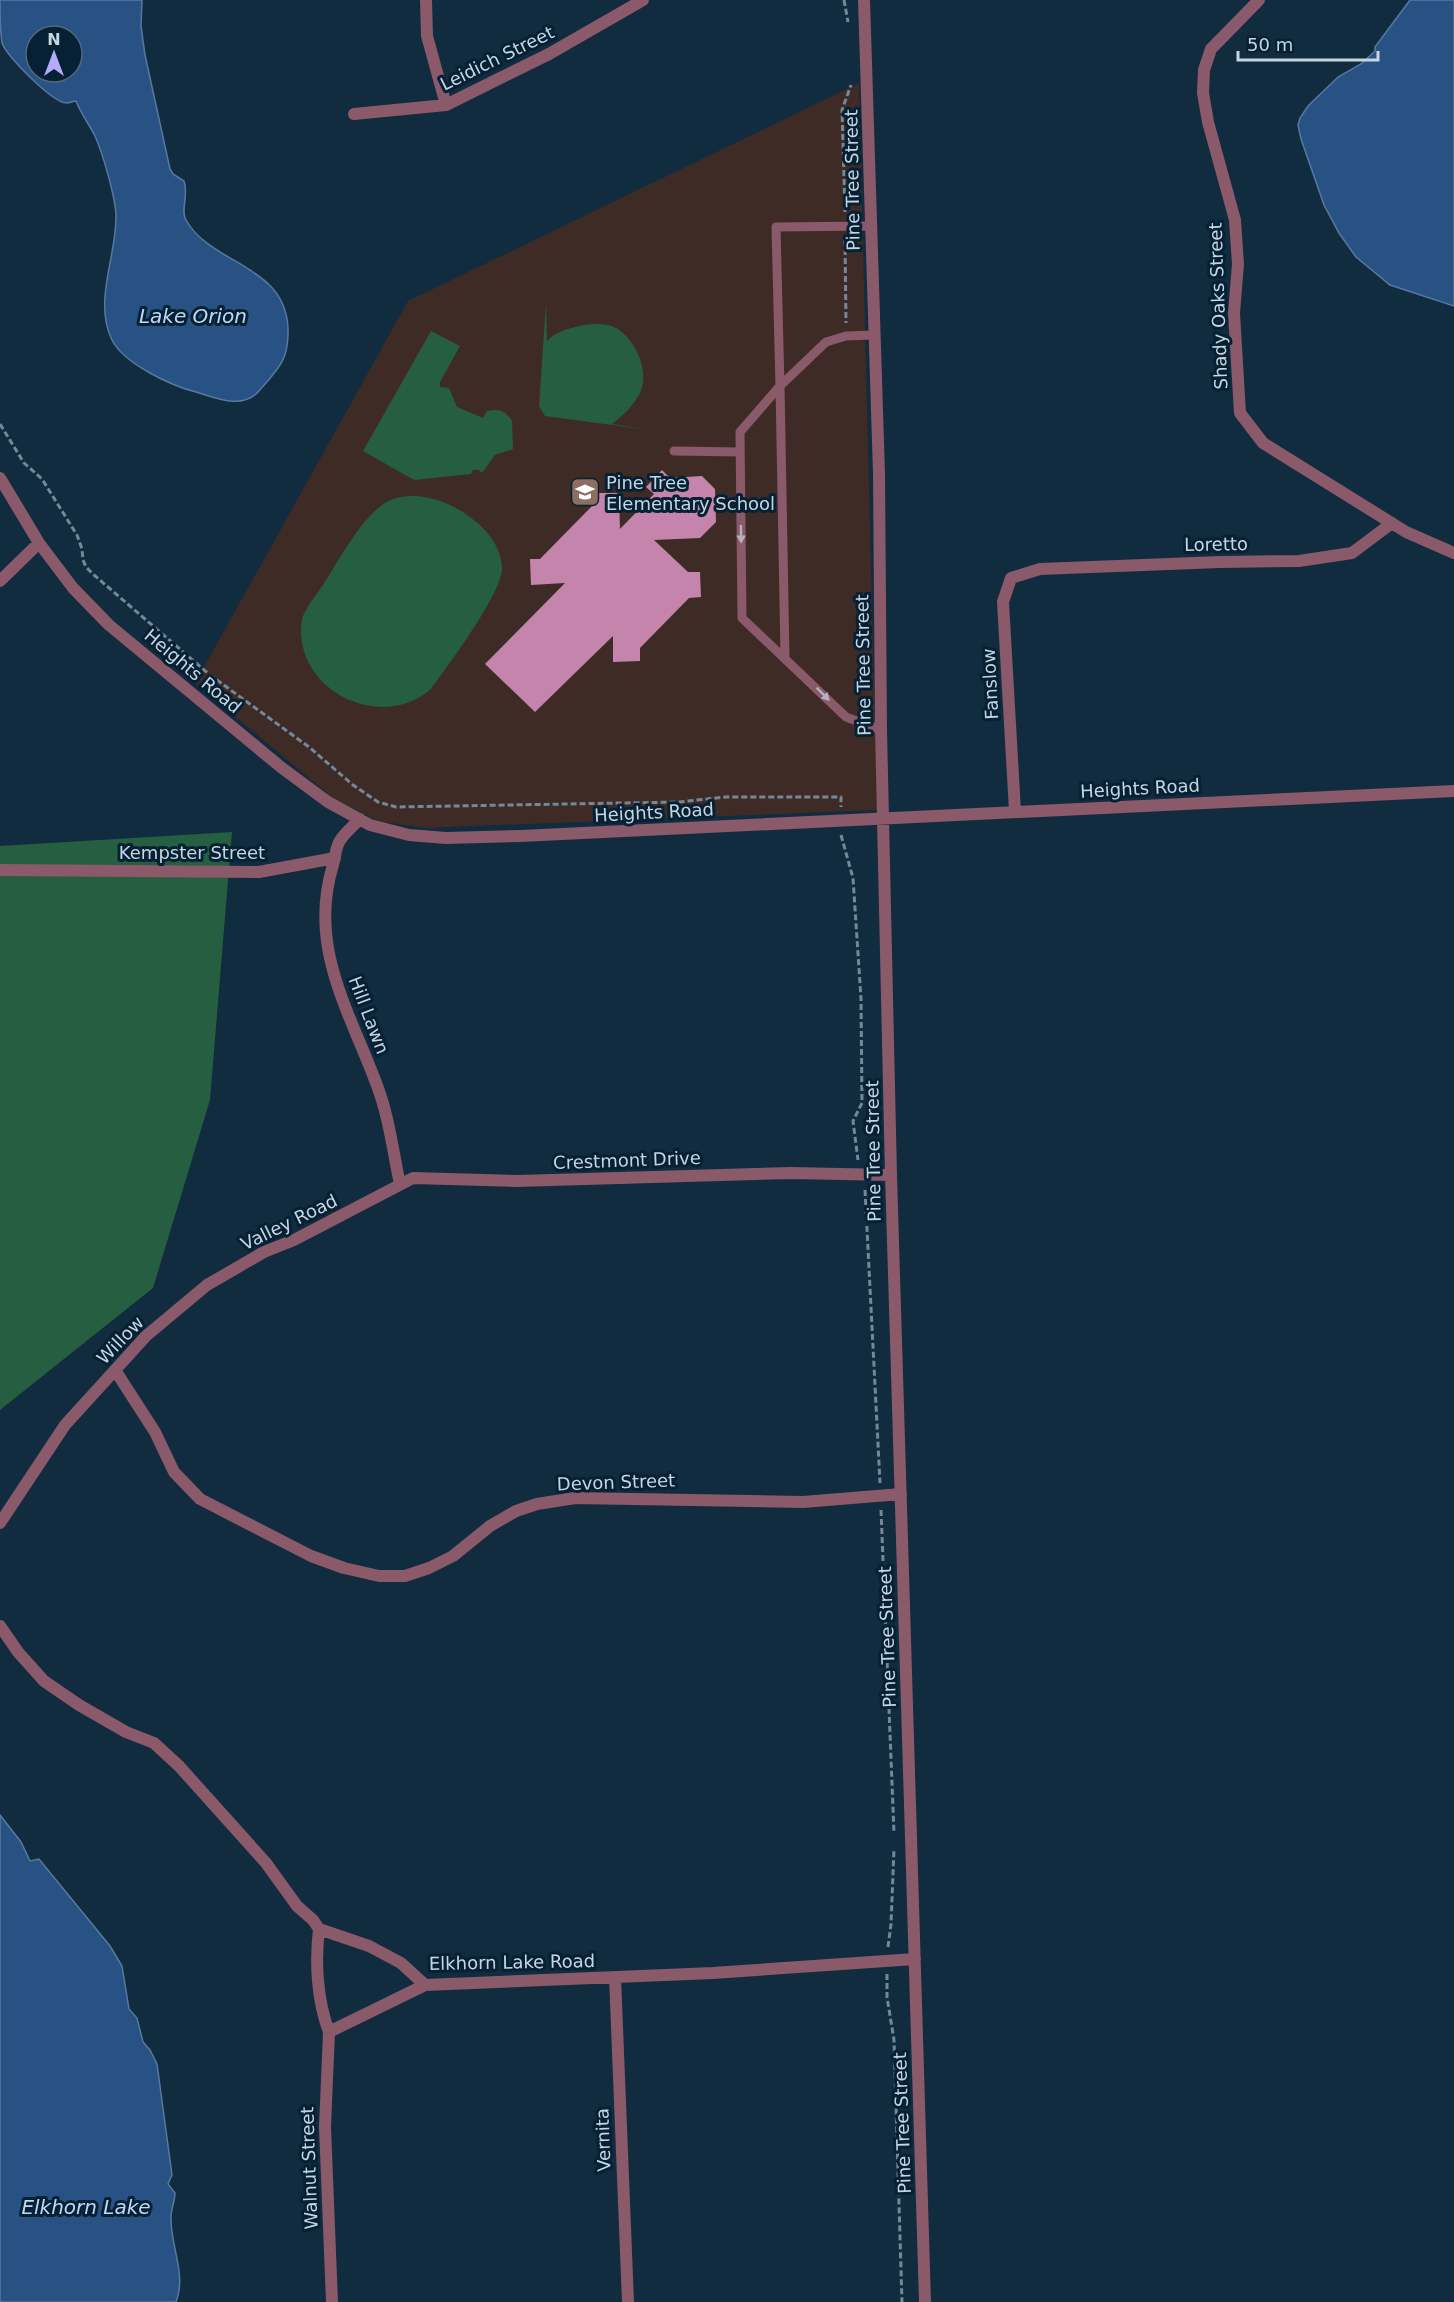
<svg xmlns="http://www.w3.org/2000/svg" width="1454" height="2302" viewBox="0 0 1454 2302" font-family="'DejaVu Sans',sans-serif">
<style>
.education{fill:#3e2b26}
.green{fill:#255e41}
.water{fill:#285283;stroke:#5779a0;stroke-width:1.5;fill-rule:evenodd}
.building{fill:#c584ab}
.lines{fill:none;stroke-linecap:round;stroke-linejoin:round}
.path{stroke:#748898;stroke-width:3;stroke-dasharray:6 3;stroke-linecap:butt}
.service{stroke:#8a596a;stroke-width:9}
.minor{stroke:#8a596a;stroke-width:12}
.oneway{fill:#b4b0be}
.labels{text-anchor:middle;dominant-baseline:central;stroke-width:6;stroke-linejoin:round;paint-order:stroke}
.street-label{font-size:18px;fill:#c6d5e2;stroke:#072134}
.poi-label{font-size:18px;fill:#c6d5e2;stroke:#072134;text-anchor:start}
.water-label{font-size:20px;font-style:italic;fill:#bfd8f6;stroke:#072134}
</style>
<rect width="100%" height="100%" fill="#112b3f"/>
<path class="education" d="M859,83L877,810L425,828L378,821L334,799L195,683L408,301Z"/>
<path class="green" d="M546,303L547,341C555,333 563,330 575,327C588,324 604,322 616,328C636,340 650,371 640,393C633,406 623,416 612,424L649,430L545,416L539,406Z
M431,331L460,346L440,382V387L449,388L457,407L483,418L487,411C499,408 506,411 512,421L513,449L495,455L482,473L479,470H473L471,474L414,480L363,451Z
M417,496C439,498 458,507 475,521C489,532 501,548 502,567C504,591 447,667 431,689C385,730 304,696 301,634C301,628 301,622 303,616C308,605 316,595 323,585C339,560 359,522 382,505C393,497 404,496 417,496Z
M232,832L210,1100L153,1288L0,1410V846Z"/>
<path class="water" d="M0,0H142L141,26L145,55L170,169L173,174L184,181C189,196 180,211 186,220C211,265 285,264 288,328C289,360 279,368 259,391C242,410 216,398 196,392C172,386 124,364 112,340C93,301 117,256 116,215C115,196 103,154 95,136C89,124 81,114 76,101C73,101 70,103 67,103C54,104 6,56 2,43C0,30 0,13 0,0ZM36,36H72V72H36Z
M1410,0H1454V306L1390,285L1356,257L1339,233L1324,205L1301,139L1298,125L1300,118L1308,106L1338,77L1361,64L1375,51V47Z
M0,1815L21,1842L30,1861L39,1859L110,1946L122,1966L129,2009L137,2018L143,2042L150,2050L157,2064L172,2175L168,2184L175,2193C175,2201 171,2209 171,2217C170,2245 187,2275 176,2302H0Z"/>
<path class="building" d="M662,470L670,478L702,476L715,489L716,522L700,538L654,540L688,572H700L701,597L689,598L640,648V661L613,662V636L535,712L485,664L565,583L531,585L530,559H540L592,506V493H619L620,529L654,494L646,487Z"/>
<g class="lines">
<path class="path" d="M844,0L848,22
M845,212L842,110L851,85
M845,240L846,323
M0,424L24,463L42,479L77,535L82,549L83,560L86,567L94,575L210,675L309,747L353,785L378,802L396,807L679,802L725,797H841V807
M841,835L853,878L861,999L862,1103L853,1121L858,1160
M865,1190L880,1483
M881,1510L894,1833
M888,1947L891,1924L894,1849
M887,1974V1997L894,2040L902,2302"/>
<path class="service" d="M871,226L776,227L780,386L740,432L742,618L846,717L881,730
M674,451L740,452
M785,657L780,386L826,342L846,336L873,335"/>
<path class="minor" d="M426,0L427,36L446,105
M864,0L879,473L881,730L891,1175L925,2302
M1259,0L1211,49L1204,70L1203,93L1208,122L1235,220L1238,264L1234,313L1240,413L1263,443L1406,532L1454,553
M354,114L446,105L549,54L643,0
M0,478L39,543L73,588L109,625L282,768L328,802L370,825L409,835L446,838L521,836L1454,791
M0,581L39,543
M1015,811L1003,602L1011,578L1040,569L1220,562L1299,561L1352,553L1392,523
M360,819C354,825 346,832 341,839C336,845 335,857 333,865C307,949 352,1015 379,1091C390,1121 393,1153 400,1184
M0,870L259,872L335,858
M115,1370L155,1432L174,1472L200,1499L311,1556L344,1568L379,1576H405L429,1568L453,1556L490,1526L516,1511L537,1504L575,1498L803,1502L901,1494
M0,1523L65,1425L146,1336L207,1285L264,1252L294,1240L413,1178L517,1181L791,1173L891,1175
M0,1626L18,1652L44,1681L79,1705L126,1732L154,1743L179,1766L266,1863L297,1906L313,1920L319,1929L369,1946L401,1963L425,1985L713,1973L915,1959
M319,1929C315,1962 317,2000 329,2032
M615,1977L628,2302
M332,2302L325,2127L329,2032L425,1985"/>
</g>
<defs><path id="oneway-solid" d="M-6-.8H1V-3.2L6.5 0L1 3.2V.8H-6Z" transform="scale(1.5)"/></defs>
<g class="oneway">
<use href="#oneway-solid" transform="translate(741 534) rotate(89)"/>
<use href="#oneway-solid" transform="translate(823 694) rotate(45)"/>
</g>
<defs>
<g id="school-square" transform="scale(1.5)"><rect x="-9" y="-9" width="18" height="18" rx="4" fill="#8d6e63" stroke="#072134"/><path d="M0-5L7-2L0 1L-7-2ZM-4 1L0 2.5L4 1V4Q0 6-4 4Z" fill="#fff"/></g>
</defs>
<g fill-rule="evenodd">
<use href="#school-square" x="585" y="492"/>
</g>
<g class="labels">
<g class="street-label">
<text transform="translate(497 58) rotate(-26)">Leidich Street</text>
<text transform="translate(852 180) rotate(-91)">Pine Tree Street</text>
<text transform="translate(1218 306) rotate(-92)">Shady Oaks Street</text>
<text transform="translate(1216 544) rotate(-1)">Loretto</text>
<text transform="translate(863 665) rotate(-91)">Pine Tree Street</text>
<text transform="translate(193 671) rotate(40)">Heights Road</text>
<text transform="translate(990 684) rotate(-93)">Fanslow</text>
<text transform="translate(1140 788) rotate(-3)">Heights Road</text>
<text transform="translate(654 812) rotate(-3)">Heights Road</text>
<text x="192" y="852">Kempster Street</text>
<text transform="translate(369 1015) rotate(69)">Hill Lawn</text>
<text transform="translate(873 1151) rotate(-91)">Pine Tree Street</text>
<text transform="translate(627 1160) rotate(-2)">Crestmont Drive</text>
<text transform="translate(289 1222) rotate(-26)">Valley Road</text>
<text transform="translate(120 1340) rotate(-46)">Willow</text>
<text transform="translate(616 1482) rotate(-2)">Devon Street</text>
<text transform="translate(887 1637) rotate(-92)">Pine Tree Street</text>
<text transform="translate(512 1962) rotate(-1)">Elkhorn Lake Road</text>
<text transform="translate(902 2123) rotate(-92)">Pine Tree Street</text>
<text transform="translate(603 2140) rotate(-92)">Vernita</text>
<text transform="translate(309 2168) rotate(-92)">Walnut Street</text>
</g>
<g class="poi-label">
<text x="606" y="482">Pine Tree<tspan x="606" dy="21">Elementary School</tspan></text>
</g>
<g class="water-label">
<text x="193" y="316">Lake Orion</text>
<text x="86" y="2207">Elkhorn Lake</text>
</g>
</g>
<g transform="translate(54 54)"><circle r="28" fill="#072134" stroke="#53697a" stroke-width="1.5"/>
<path d="M0-4.5L10 22L0 15L-10 22Z" fill="#b4acf9"/>
<text y="-9" font-size="16" font-weight="bold" text-anchor="middle" fill="#c6d5e2">N</text>
</g>
<path d="M1238 51v9h140v-9" fill="none" stroke="#c6d5e2" stroke-width="3"/>
<text x="1247" y="51" font-size="18" fill="#c6d5e2" stroke="#072134" stroke-width="4.5" paint-order="stroke">50 m</text>
</svg>
